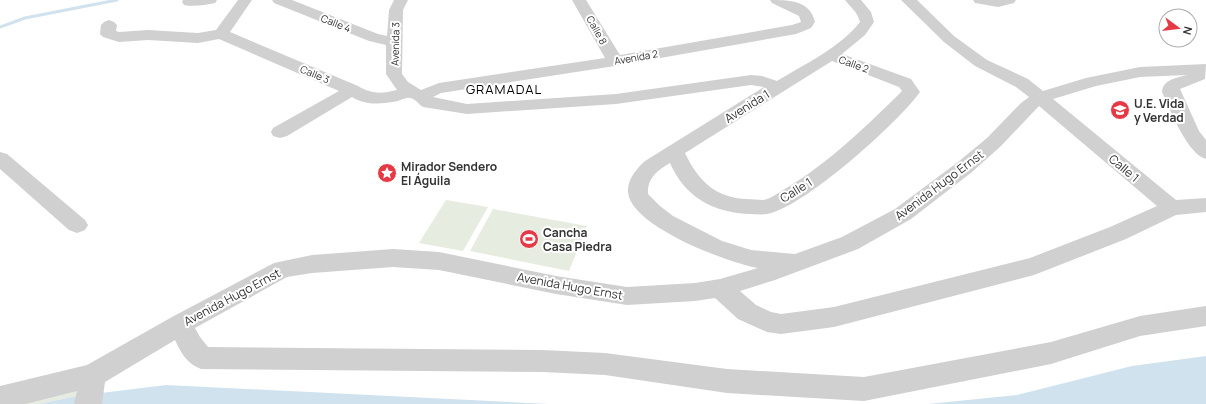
<svg xmlns="http://www.w3.org/2000/svg" width="1206" height="404" viewBox="0 0 1206 404" font-family="Manrope,sans-serif">
<style>
.green{fill:#e6ecdf}
.water{fill:#cfe2ee}
.lines{fill:none;stroke-linecap:round;stroke-linejoin:round}
.stream{stroke:#cfe2ee;stroke-width:3}
.minor{fill:#d0d0d0;fill-rule:evenodd}
.labels{text-anchor:middle;dominant-baseline:central;stroke-width:4;stroke-linejoin:round;paint-order:stroke}
.far-street-label{font-size:10px;fill:#333;stroke:#fff}
.poi-label{font-size:12px;font-weight:bold;fill:#333;stroke:#fff;text-anchor:start}
.street-label{font-size:12px;fill:#333;stroke:#fff}
.neighbourhood-label{font-size:13px;letter-spacing:1px;fill:#000;stroke:#fff}
</style>
<rect width="100%" height="100%" fill="#fff"/>
<path class="green" d="M446,200L488,207L463,251L419,243Z
M493,209L587,226L569,271L470,251Z
M77,388V396L38,404H7Z"/>
<path class="water" d="M1206,356V404H928L1017,395L1132,366Z
M166,385L549,404H38L77,396Z"/>
<g class="lines">
<path class="stream" d="M0,27L25,18L117,0"/>
<path class="minor" d="M183,0H217L215,3C206,5 193,7 184,5L182,2Z
M238,0H252L230,32L358,86C372,94 381,94 397,90L386,74V45L369,41L274,3L272,0H292L378,34L387,36L389,10L394,0H408L403,10L402,74L408,82L421,90L439,83L605,58L572,0H586L620,55L792,25L801,22L799,16L772,3L770,0C789,0 810,0 815,22L811,28L796,34L615,66L441,93L433,97L467,104L616,94L751,75L762,76L777,81C803,65 841,47 860,22C857,11 851,8 845,0H861L871,12L874,22L865,35L842,54L911,79L920,92C898,123 803,208 767,214C761,215 755,214 749,214C712,212 685,197 670,163C658,170 647,178 648,194L660,206L673,216L722,241L751,250L795,254L842,237L895,209L958,162L987,138L1021,103L1029,97L1016,87L975,66L944,42L901,0H917L954,36L987,60L1028,79L1043,91L1086,78L1140,67L1206,64L1205,79L1180,89L1199,131L1206,140V159C1187,154 1170,109 1162,92C1163,79 1177,78 1187,75L1140,77L1096,86L1053,99L1176,200L1206,198V212L1176,215L1126,239L1034,275L834,327L781,334L767,332L738,319L715,298L695,301L627,305L556,294L439,270L393,267L312,273L287,277L195,328L200,337L208,347L543,350L605,353L727,369L864,377L1051,342L1140,316L1206,306V326L1140,336L1051,364L864,401L727,393L605,375L543,372L201,369C187,364 181,353 175,340L105,382L102,404H74L77,391L25,404H0V386L87,365L172,317L274,263L312,255L393,249L439,252L556,276L627,287L695,283L720,279L758,268C728,263 630,226 628,192C627,180 637,168 645,161L764,87L751,85L616,104L467,114L423,107C418,104 416,99 410,98C407,97 401,100 398,101C382,104 366,106 352,97L287,136L280,138L273,136L271,132L273,128L339,91L219,39L198,43L148,40L119,42L103,37L100,34L101,25L104,22L109,20L114,22L117,25L116,31L119,32L148,30L198,33L216,30ZM832,61L899,87L902,91C868,125 826,165 785,189C778,193 770,199 763,200C758,200 752,199 747,199C716,198 698,181 685,153ZM1039,106L1157,206L1110,227L1030,258L834,307L781,314L771,312L756,305L740,291L775,280L858,249L911,219L972,172L1001,146Z
M973,0H1016L1014,3L998,7L975,3Z
M0,152L7,154L85,220L88,225L85,230L77,233L69,230L0,169Z"/>
</g>
<defs>
<g id="school-disc" transform="scale(1)"><circle r="9.5" fill="#e63946" stroke="#fff"/><path d="M0-5L7-2L0 1L-7-2ZM-4 1L0 2.5L4 1V4Q0 6-4 4Z" fill="#fff"/></g>
<g id="sight-disc" transform="scale(1)"><circle r="9.5" fill="#e63946" stroke="#fff"/><path d="M0-6L1.8-2.2L6-1.7L2.9 1.2L3.7 5.4L0 3.3L-3.7 5.4L-2.9 1.2L-6-1.7L-1.8-2.2Z" fill="#fff"/></g>
<g id="stadium-disc" transform="scale(1)"><circle r="9.5" fill="#e63946" stroke="#fff"/><path d="M0-5a6.5 5 0 1 0 0 10a6.5 5 0 1 0 0-10ZM-3.5-1.8h7v3.6h-7Z" fill="#fff"/></g>
</defs>
<g fill-rule="evenodd">
<use href="#school-disc" x="1120" y="110"/>
<use href="#sight-disc" x="387" y="173"/>
<use href="#stadium-disc" x="529" y="239"/>
</g>
<g class="labels">
<g class="far-street-label">
<text transform="translate(336 23) rotate(22)">Calle 4</text>
<text transform="translate(597 30) rotate(61)">Calle 8</text>
<text transform="translate(395 44) rotate(-89)">Avenida 3</text>
<text transform="translate(636 57) rotate(-10)">Avenida 2</text>
<text transform="translate(854 64) rotate(20)">Calle 2</text>
<text transform="translate(315 74) rotate(23)">Calle 3</text>
</g>
<g class="poi-label">
<text x="1134" y="103">U.E. Vida<tspan x="1134" dy="14">y Verdad</tspan></text>
<text x="401" y="166">Mirador Sendero<tspan x="401" dy="14">El Águila</tspan></text>
<text x="543" y="232">Cancha<tspan x="543" dy="14">Casa Piedra</tspan></text>
</g>
<g class="street-label">
<text transform="translate(747 106) rotate(-32)">Avenida 1</text>
<text transform="translate(1124 168) rotate(40)">Calle 1</text>
<text transform="translate(939 185) rotate(-37)">Avenida Hugo Ernst</text>
<text transform="translate(796 190) rotate(-32)">Calle 1</text>
<text transform="translate(570 286) rotate(10)">Avenida Hugo Ernst</text>
<text transform="translate(232 297) rotate(-28)">Avenida Hugo Ernst</text>
</g>
<g class="neighbourhood-label">
<text x="504" y="89">GRAMADAL</text>
</g>
</g>
<g transform="translate(1178 28) rotate(105)"><circle r="19" fill="#ffffff" stroke="#adadad"/>
<path d="M0-3L7 15L0 10L-7 15Z" fill="#e63946"/>
<text y="-6" font-size="11" font-weight="bold" text-anchor="middle" fill="#333333">N</text>
</g>
</svg>
